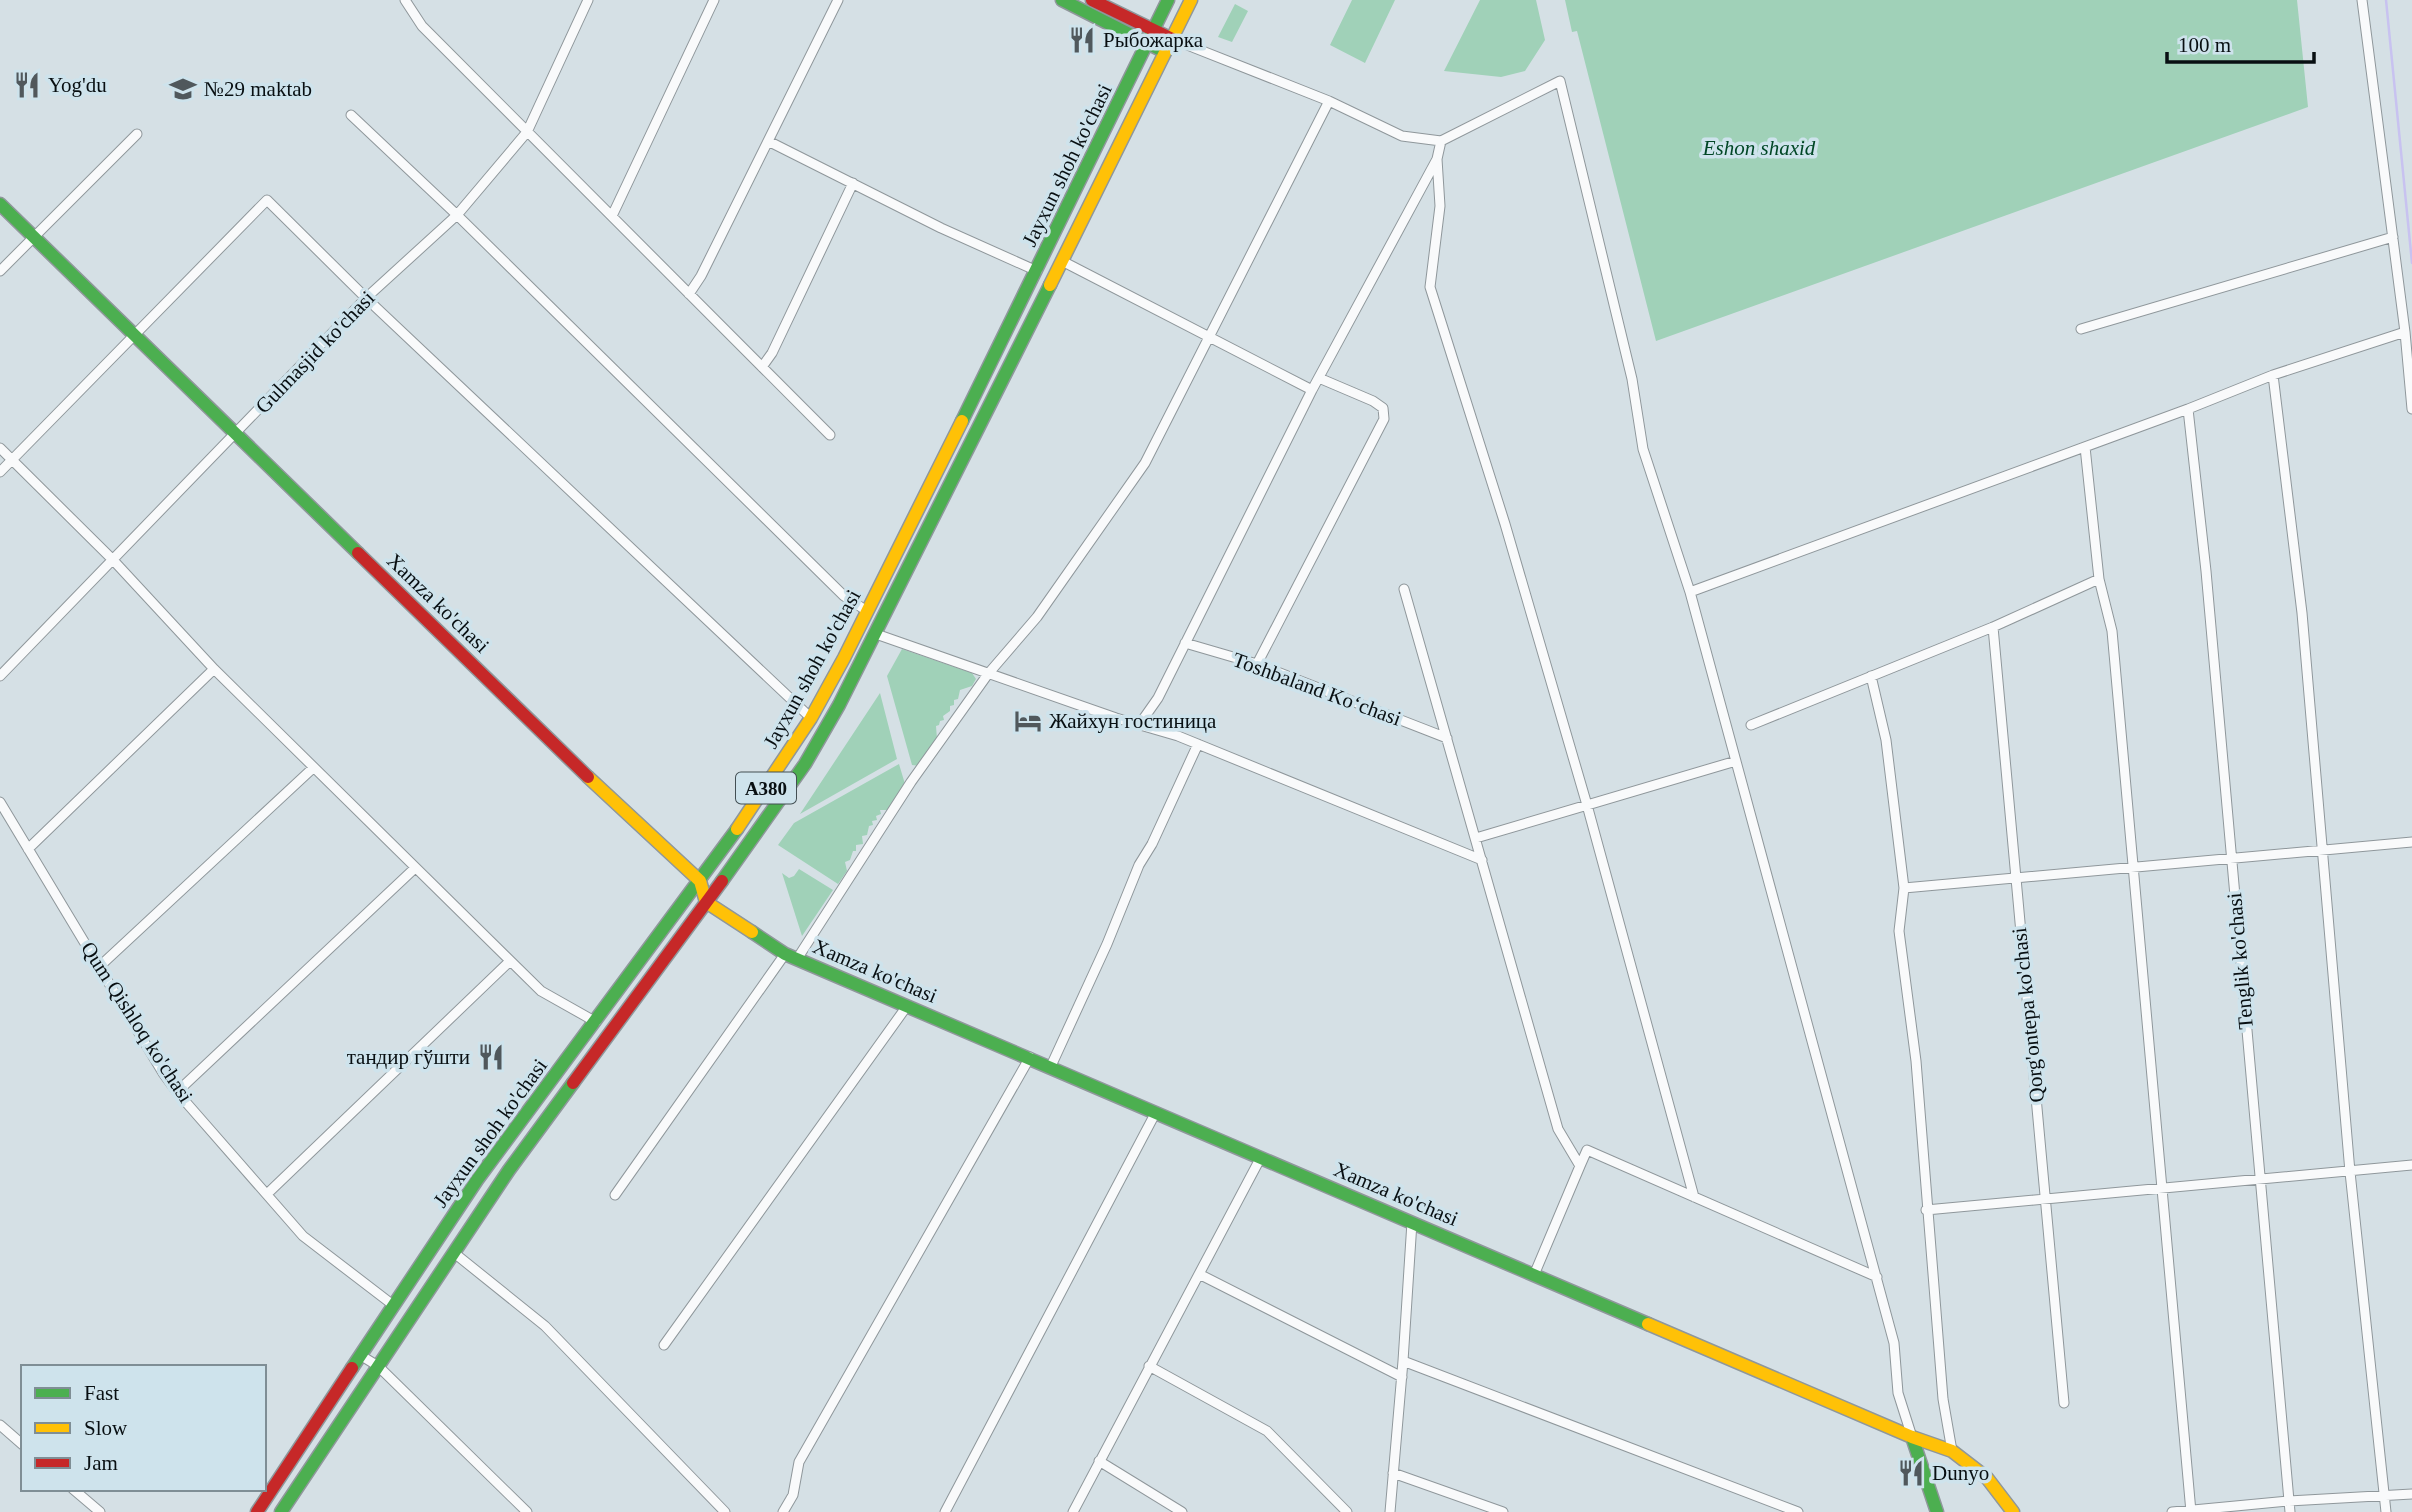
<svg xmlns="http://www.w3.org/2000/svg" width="2412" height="1512" viewBox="0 0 2412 1512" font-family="Georgia,serif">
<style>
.green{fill:#a0d1b8}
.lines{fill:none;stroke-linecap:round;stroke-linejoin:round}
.stream{stroke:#c8c2f0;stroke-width:2.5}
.street-casing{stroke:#8f979b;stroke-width:11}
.fast-casing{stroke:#8f979b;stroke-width:15}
.slow-casing{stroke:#8f979b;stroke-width:15}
.jam-casing{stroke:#8f979b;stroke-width:15}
.street{stroke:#f9fafb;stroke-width:9}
.fast{stroke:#4caf50;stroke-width:12}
.slow{stroke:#ffc107;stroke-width:12}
.jam{stroke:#c62828;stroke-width:12}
.labels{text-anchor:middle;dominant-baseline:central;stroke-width:7;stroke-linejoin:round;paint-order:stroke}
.shield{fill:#cee3ec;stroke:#434f53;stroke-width:2}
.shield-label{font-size:19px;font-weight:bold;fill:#080f12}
.poi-label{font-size:21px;fill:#080f12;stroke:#cee3ec;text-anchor:start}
.park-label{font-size:21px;font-style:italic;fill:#014726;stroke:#cee3ec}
.street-label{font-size:21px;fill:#080f12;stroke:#cee3ec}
</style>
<rect width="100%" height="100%" fill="#d5e0e5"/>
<path class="green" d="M1352,0H1395L1365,63L1330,45Z
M1480,0H1536L1545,40L1525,71L1501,77L1444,71Z
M1565,0H2297L2308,107L1656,341L1577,31L1572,32Z
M1235,4L1248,11L1232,42L1218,37Z
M902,649L972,673L976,679L972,686L960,690L958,699L954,700V705L950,706V711L943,716L944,720L940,721L939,725L936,726L937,739L920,766L912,765L887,676Z
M880,693L897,759L800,814Z
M899,764L905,784L888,810H880L881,814L876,816L877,820L872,821L873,825L869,826L867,835L862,836L863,844L856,845V851H853L850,860L845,862L847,871L838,884L778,845L794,823Z
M799,869L833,890L802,936L782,873L789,878L794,876Z"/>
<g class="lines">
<path class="stream" d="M2386,0L2412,263"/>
<g class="street-casing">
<path id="street" d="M405,0L422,26L830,435
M2362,0L2405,332L2412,409
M1172,39L1329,101L1402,136L1441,141
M351,115L457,215L844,596L867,611
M768,141L941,228L1037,271
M1437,159L1440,206L1430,287L1505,524L1587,805L1694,1197
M612,216L714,0
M1062,261L1312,390
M0,271L137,134
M689,294L701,276L838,0
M2081,329L2393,237
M762,367L772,353L853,183
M2273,375L2302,613L2350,1172L2386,1512
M2188,409L2206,571L2290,1512
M2085,447L2099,579L2112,631L2191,1512
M0,448L113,560L214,669L541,991L596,1022
M0,472L267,200L366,298L811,718
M1404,589L1558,1129L1580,1166L1534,1275
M1690,592L2188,409L2273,375L2405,332
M1993,627L2064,1403
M876,634L1116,718L1178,736L1482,860
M1185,643L1257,664L1447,738
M1257,664L1384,419L1383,408L1373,401L1319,378
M0,676L366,298L457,215L527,132L588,0
M1871,676L1886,740L1904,888L1899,931L1916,1061L1943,1399L1952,1451
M1139,725L1158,698L1312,390L1437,159L1441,141L1560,81L1632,379L1643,449L1690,592L1894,1343L1898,1393L1912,1437
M1751,725L1993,627L2099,579
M0,802L163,1073L177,1092L303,1236L393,1305
M1476,838L1736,761
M28,849L214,669
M1904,888L2412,842
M797,959L911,782L988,674L1037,617L1145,463L1329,101
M100,966L313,768
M1051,1066L1107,944L1139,865L1152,844L1198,744
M177,1092L415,868
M1580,1166L1587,1150L1877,1277
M267,1194L510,961
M615,1195L785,954
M1926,1210L2412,1165
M453,1252L545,1326L725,1512
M1199,1274L1402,1377
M664,1345L907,1006
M360,1355L378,1366L527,1512
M1403,1361L1798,1512
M1149,1366L1267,1431L1347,1512
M0,1425L23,1445
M1099,1461L1182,1512
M1393,1473L1503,1512
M73,1489L100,1512
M783,1512L793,1495L799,1462L1030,1057
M945,1512L1156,1112
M1073,1512L1261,1157
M1390,1512L1403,1361L1412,1222
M2172,1512L2289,1501L2412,1494"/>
</g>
<g class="fast-casing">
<path id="fast" d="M1062,0L1165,52
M0,204L358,553
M962,421L1168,0
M722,881L805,764L839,705L1050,285
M752,932L785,954L1648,1324
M352,1368L477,1180L737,829
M1912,1437L1937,1512
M281,1512L509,1170L573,1083"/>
</g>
<g class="slow-casing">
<path id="slow" d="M1050,285L1191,0
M588,777L700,881L706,902L752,932
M737,829L811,718L844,658L962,421
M1648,1324L1912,1437L1952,1451L1987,1478L2013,1512"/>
</g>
<g class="jam-casing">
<path id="jam" d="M1092,0L1172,39
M358,553L588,777
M573,1083L722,881
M257,1512L352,1368"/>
</g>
<use href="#street" class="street"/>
<use href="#fast" class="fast"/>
<use href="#slow" class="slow"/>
<use href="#jam" class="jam"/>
</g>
<defs>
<g id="restaurant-bare" transform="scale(2.1)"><path d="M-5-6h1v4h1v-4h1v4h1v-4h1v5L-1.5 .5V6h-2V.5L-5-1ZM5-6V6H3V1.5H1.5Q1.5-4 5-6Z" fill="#50585c" stroke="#cee3ec" stroke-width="2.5" paint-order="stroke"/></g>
<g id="school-bare" transform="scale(2.1)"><path d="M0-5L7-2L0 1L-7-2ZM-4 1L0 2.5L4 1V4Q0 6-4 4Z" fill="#50585c" stroke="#cee3ec" stroke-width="2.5" paint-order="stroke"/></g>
<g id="hotel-bare" transform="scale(2.1)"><path d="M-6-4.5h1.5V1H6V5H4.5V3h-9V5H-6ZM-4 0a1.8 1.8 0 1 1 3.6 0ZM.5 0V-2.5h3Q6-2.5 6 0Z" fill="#50585c" stroke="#cee3ec" stroke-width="2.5" paint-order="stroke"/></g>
</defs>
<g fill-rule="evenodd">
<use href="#restaurant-bare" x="1082" y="40"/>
<use href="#restaurant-bare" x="27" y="85"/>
<use href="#school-bare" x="183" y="89"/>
<use href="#hotel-bare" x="1028" y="721"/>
<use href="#restaurant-bare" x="491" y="1057"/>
<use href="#restaurant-bare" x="1911" y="1473"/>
</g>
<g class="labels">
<rect class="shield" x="736" y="772.5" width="60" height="31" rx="5"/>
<g class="shield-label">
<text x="766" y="788">A380</text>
</g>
<g class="poi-label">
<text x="1103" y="40">Рыбожарка</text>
<text x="48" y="85">Yog'du</text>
<text x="204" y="89">№29 maktab</text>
<text x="1049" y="721">Жайхун гостиница</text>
<text x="470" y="1057" text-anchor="end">тандир гўшти</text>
<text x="1932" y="1473">Dunyo</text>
</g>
<g class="park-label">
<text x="1759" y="148">Eshon shaxid</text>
</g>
<g class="street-label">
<text transform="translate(1067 165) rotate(-64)">Jayxun shoh ko'chasi</text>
<text transform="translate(315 352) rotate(-46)">Gulmasjid ko'chasi</text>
<text transform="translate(438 603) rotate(44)">Xamza ko'chasi</text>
<text transform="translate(812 669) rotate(-61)">Jayxun shoh ko'chasi</text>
<text transform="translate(1317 689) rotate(20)">Toshbaland Koʻchasi</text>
<text transform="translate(2240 961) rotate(-95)">Tenglik ko'chasi</text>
<text transform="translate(875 971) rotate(23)">Xamza ko'chasi</text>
<text transform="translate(2028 1015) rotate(-96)">Qorg'ontepa ko'chasi</text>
<text transform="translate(137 1022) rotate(57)">Qum Qishloq ko'chasi</text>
<text transform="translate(490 1133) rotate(-54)">Jayxun shoh ko'chasi</text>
<text transform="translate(1396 1194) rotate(23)">Xamza ko'chasi</text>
</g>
</g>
<rect x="21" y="1365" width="245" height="126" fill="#cee3ec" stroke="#7f8e95" stroke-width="2"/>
<rect x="35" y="1388" width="35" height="10" fill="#4caf50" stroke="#7f8e95" stroke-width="2"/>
<text x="84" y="1400" font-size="21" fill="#080f12">Fast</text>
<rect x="35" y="1423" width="35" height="10" fill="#ffc107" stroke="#7f8e95" stroke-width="2"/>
<text x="84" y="1435" font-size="21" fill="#080f12">Slow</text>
<rect x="35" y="1458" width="35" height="10" fill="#c62828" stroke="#7f8e95" stroke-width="2"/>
<text x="84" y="1470" font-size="21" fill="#080f12">Jam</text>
<path d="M2167 52v10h147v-10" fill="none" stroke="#080f12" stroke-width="3.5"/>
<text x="2178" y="52" font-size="21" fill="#080f12" stroke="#cee3ec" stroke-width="5" paint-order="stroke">100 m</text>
</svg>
